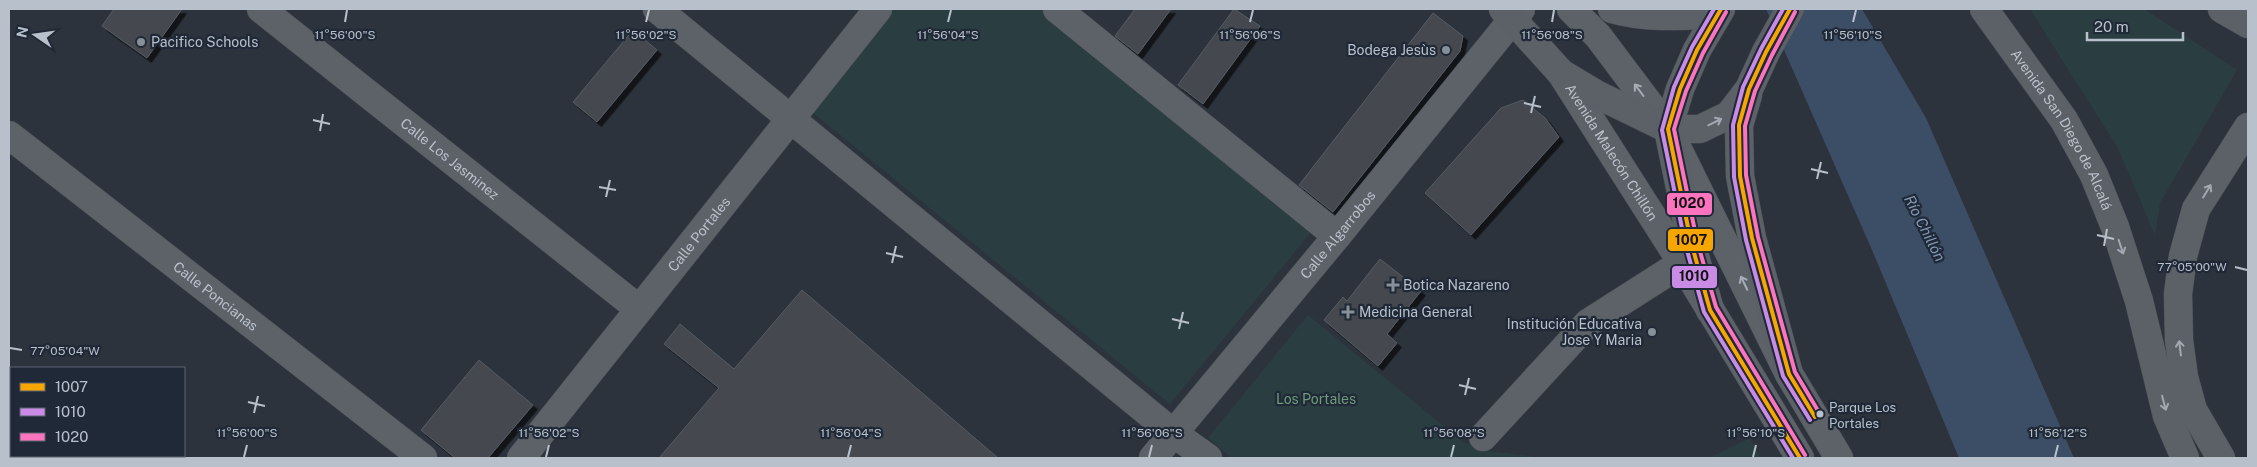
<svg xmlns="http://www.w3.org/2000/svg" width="2257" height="467" viewBox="0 0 2257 467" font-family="'Public Sans',sans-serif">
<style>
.green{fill:#2a3e42}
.water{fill:#3c4d66}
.building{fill:#444950;stroke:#555b63;filter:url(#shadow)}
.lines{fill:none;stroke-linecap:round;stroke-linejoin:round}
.minor-casing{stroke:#4b4f56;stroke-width:29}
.tertiary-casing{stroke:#4b4f56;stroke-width:29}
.secondary-casing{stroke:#4b4f56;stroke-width:29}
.minor{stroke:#5d6269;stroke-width:28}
.tertiary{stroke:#5d6269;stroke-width:28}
.secondary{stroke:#5c6067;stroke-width:28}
.bus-1-casing{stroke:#202937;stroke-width:8}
.bus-2-casing{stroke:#202937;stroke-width:8}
.bus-3-casing{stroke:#202937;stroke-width:8}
.bus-1{stroke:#f7a600;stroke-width:4}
.bus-2{stroke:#ca8be6;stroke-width:4}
.bus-3{stroke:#fc73be;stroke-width:4}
.oneway{stroke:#a6adb7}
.oneway2{stroke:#a1a8b2}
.ticks{fill:none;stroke:#b8c0cb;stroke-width:2}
.poi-dot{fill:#878f99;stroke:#202937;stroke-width:2}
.bus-dot{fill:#b8c0cb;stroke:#202937;stroke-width:2}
.labels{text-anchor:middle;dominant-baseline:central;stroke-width:4.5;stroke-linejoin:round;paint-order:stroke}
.bus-label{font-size:13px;fill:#b8c0cb;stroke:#202937;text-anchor:start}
.poi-label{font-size:14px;fill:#b8c0cb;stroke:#202937;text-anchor:start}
.street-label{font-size:14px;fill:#b8c0cb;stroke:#202937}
.park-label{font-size:14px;fill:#709c7a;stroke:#202937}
.water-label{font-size:15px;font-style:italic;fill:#8196b2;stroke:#202937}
.ticks-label{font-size:12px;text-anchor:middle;fill:#b8c0cb;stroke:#202937;stroke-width:4.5;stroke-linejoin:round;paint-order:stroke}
.line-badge{stroke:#202937;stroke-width:2}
.pale-badge-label{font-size:14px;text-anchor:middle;font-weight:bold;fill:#111}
</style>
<defs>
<filter id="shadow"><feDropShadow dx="4.5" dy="4.5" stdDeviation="0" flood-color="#0009"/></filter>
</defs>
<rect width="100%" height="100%" fill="#2d333c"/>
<path class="green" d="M890,9H1048L1316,226L1170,404L811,111Z
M2030,9H2144L2237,70L2160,203L2155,235L2118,148Z
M1308,315L1463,442L1489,451L1544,458H1232L1208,438Z
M1750,438L1761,458H1709Z"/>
<path class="water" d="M1766,9H1862L1926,118L2074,458H1959L1872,250Z"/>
<path class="building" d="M114,9H182L147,58L102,26Z
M1135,9H1171L1138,54L1115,36Z
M1234,9L1260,26L1203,104L1178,85Z
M1433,13L1463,36L1460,51L1333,212L1299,185Z
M633,30L657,50L597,122L573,102Z
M1523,100L1545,118L1559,137L1471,235L1425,193L1501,108Z
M1380,259L1421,291L1387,334L1397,343L1378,366L1324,320L1343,297L1347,301Z
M802,290L998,458H659L719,388L664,344L680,324L734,369Z
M479,360L533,405L488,458H455L421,430Z"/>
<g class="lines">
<g class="minor-casing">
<g id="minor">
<path id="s1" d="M261,9L639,309"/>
<path d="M657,9L1173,433L1208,458"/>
<path d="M1057,9L1337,236"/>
<path id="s2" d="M9,135L423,458"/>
<path d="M1483,437L1588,323L1682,263"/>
<path id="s3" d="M521,458L878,9"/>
<path id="s4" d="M1153,458L1337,236L1521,9"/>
</g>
</g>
<g class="tertiary-casing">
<g id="tertiary">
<path d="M1571,9L1598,36L1668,129L1789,374L1839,458"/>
<path id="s5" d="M1561,73L1682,263L1800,458"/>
</g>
</g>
<g class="secondary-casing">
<g id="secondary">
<path d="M1503,9L1561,73L1596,94L1668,129H1700L1729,115L1749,89L1766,52L1790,9"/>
<path d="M1612,9C1647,19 1682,16 1718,14"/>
<path id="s6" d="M1984,9L2064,120L2094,175L2115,227L2139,301L2167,416L2185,458"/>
<path d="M2222,9L2248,24"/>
<path d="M1748,95L1739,125L1740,176L1752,238L1789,374"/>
<path d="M1710,310L1691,242L1668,129L1680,89L1697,50L1721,9"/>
<path d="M2221,458L2193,410L2184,377L2179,340L2178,294L2183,256L2196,209L2248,127"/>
</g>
</g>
<use href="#minor" class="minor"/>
<use href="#tertiary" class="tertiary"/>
<use href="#secondary" class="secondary"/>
<g class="bus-1-casing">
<path id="bus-1" d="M1721,9L1697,50L1680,89L1668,129L1691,242L1710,310L1800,458
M1790,9L1766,52L1749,89L1739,125L1740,176L1752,238L1789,374L1815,417"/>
</g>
<g class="bus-2-casing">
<path id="bus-2" d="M1714,9L1692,47L1674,87L1662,130L1685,243L1704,312L1793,458
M1783,9L1761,49L1743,87L1733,125L1734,177L1746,240L1783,376L1810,420"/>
</g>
<g class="bus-3-casing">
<path id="bus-3" d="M1726,12L1703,53L1686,91L1674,129L1697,241L1716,307L1805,455
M1795,12L1772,55L1755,91L1745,126L1746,175L1758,237L1795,372L1820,414"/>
</g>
<use href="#bus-1" class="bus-1"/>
<use href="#bus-2" class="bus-2"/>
<use href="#bus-3" class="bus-3"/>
</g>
<defs><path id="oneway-shaft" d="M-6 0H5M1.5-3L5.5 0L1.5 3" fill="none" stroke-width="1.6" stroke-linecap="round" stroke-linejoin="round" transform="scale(1.25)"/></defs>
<g class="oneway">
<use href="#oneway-shaft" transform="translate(1639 90) rotate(-127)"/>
<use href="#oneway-shaft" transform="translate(1744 283) rotate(-116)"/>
</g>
<g class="oneway2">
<use href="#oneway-shaft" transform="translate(1715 122) rotate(-26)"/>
<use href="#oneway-shaft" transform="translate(2207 191) rotate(-59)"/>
<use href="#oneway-shaft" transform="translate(2121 247) rotate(72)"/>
<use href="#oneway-shaft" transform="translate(2180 348) rotate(-97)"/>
<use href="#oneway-shaft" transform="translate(2164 403) rotate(75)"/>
</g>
<path class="ticks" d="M345,22L347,10M646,22L649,10M948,22L951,10M1250,22L1253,10M1552,22L1554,10M1853,22L1856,10M1524,103L1541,107M1531,113L1535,96M313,120L330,124M320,131L323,114M1811,169L1828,173M1817,179L1821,162M599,187L616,190M606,197L610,180M2097,235L2114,239M2104,246L2107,229M886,253L903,257M892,263L896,246M2235,267L2247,270M1172,319L1189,323M1179,329L1183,312M10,348L22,350M1459,385L1476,389M1465,395L1469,378M248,402L265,406M254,413L258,396M244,457L247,445M546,457L549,445M848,457L851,445M1149,457L1152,445M1451,457L1454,445M1753,457L1756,445M2055,457L2058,445"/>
<g class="poi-dot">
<circle cx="141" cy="42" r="5"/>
<circle cx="1446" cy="50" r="5"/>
<path d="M1390.5 277.5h5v5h5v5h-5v5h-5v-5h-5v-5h5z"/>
<path d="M1345.5 304.5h5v5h5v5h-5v5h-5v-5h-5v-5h5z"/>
<circle cx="1652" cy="332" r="5"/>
</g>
<circle class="bus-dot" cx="1820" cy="414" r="4.5"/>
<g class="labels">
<g class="bus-label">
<text x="1829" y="407">Parque Los<tspan x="1829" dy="16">Portales</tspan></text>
</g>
<g class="poi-label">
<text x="151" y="42">Pacifico Schools</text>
<text x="1436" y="50" text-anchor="end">Bodega Jesùs</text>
<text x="1403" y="285">Botica Nazareno</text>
<text x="1359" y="312">Medicina General</text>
<text x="1642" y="324" text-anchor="end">Institución Educativa<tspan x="1642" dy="16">Jose Y Maria</tspan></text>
</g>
<g class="street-label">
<text stroke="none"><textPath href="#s6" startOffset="144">Avenida San Diego de Alcalá</textPath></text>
<text stroke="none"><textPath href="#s5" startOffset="94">Avenida Malecón Chillón</textPath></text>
<text stroke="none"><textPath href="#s1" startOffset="241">Calle Los Jasminez</textPath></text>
<text stroke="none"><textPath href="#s3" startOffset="286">Calle Portales</textPath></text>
<text stroke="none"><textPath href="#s4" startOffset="290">Calle Algarrobos</textPath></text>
<text stroke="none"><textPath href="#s2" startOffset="262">Calle Poncianas</textPath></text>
</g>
<g class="park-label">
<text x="1316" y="399">Los Portales</text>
</g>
<g class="water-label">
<text transform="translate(1925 228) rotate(63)">Río Chillón</text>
</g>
</g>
<g class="ticks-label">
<text x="345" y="39">11°56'00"S</text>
<text x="646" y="39">11°56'02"S</text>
<text x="948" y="39">11°56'04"S</text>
<text x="1250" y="39">11°56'06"S</text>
<text x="1552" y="39">11°56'08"S</text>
<text x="1853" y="39">11°56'10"S</text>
<text x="2192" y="271">77°05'00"W</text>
<text x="65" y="355">77°05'04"W</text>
<text x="247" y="437">11°56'00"S</text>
<text x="549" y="437">11°56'02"S</text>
<text x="851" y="437">11°56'04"S</text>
<text x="1152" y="437">11°56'06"S</text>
<text x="1454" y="437">11°56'08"S</text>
<text x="1756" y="437">11°56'10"S</text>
<text x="2058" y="437">11°56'12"S</text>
</g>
<g class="line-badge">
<rect x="1666" y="192" width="47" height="24" rx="5" fill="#fc73be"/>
<rect x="1667" y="228" width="47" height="24" rx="5" fill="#f7a600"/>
<rect x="1671" y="265" width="47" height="24" rx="5" fill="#ca8be6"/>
</g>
<g class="pale-badge-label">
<text x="1689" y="208">1020</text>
<text x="1691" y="245">1007</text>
<text x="1694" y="281">1010</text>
</g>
<rect width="2257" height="467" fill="none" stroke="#b8c0cb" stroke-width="20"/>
<rect x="10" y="367" width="175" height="90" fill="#202937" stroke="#5d6572"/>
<rect x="20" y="383" width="25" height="8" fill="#f7a600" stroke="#5d6572"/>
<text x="55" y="392" font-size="15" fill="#b8c0cb">1007</text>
<rect x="20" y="408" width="25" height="8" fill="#ca8be6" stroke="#5d6572"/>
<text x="55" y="417" font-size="15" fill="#b8c0cb">1010</text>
<rect x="20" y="433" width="25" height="8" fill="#fc73be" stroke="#5d6572"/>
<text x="55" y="442" font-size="15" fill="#b8c0cb">1020</text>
<g transform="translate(35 35) rotate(283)" stroke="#202937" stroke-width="4" paint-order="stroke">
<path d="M0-4L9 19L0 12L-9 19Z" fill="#b8c0cb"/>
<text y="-8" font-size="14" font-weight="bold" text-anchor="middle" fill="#b8c0cb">N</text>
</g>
<path d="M2087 32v8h96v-8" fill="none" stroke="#b8c0cb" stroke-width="2.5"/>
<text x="2094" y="32" font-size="15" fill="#b8c0cb" stroke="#202937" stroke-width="4" paint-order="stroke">20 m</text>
</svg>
